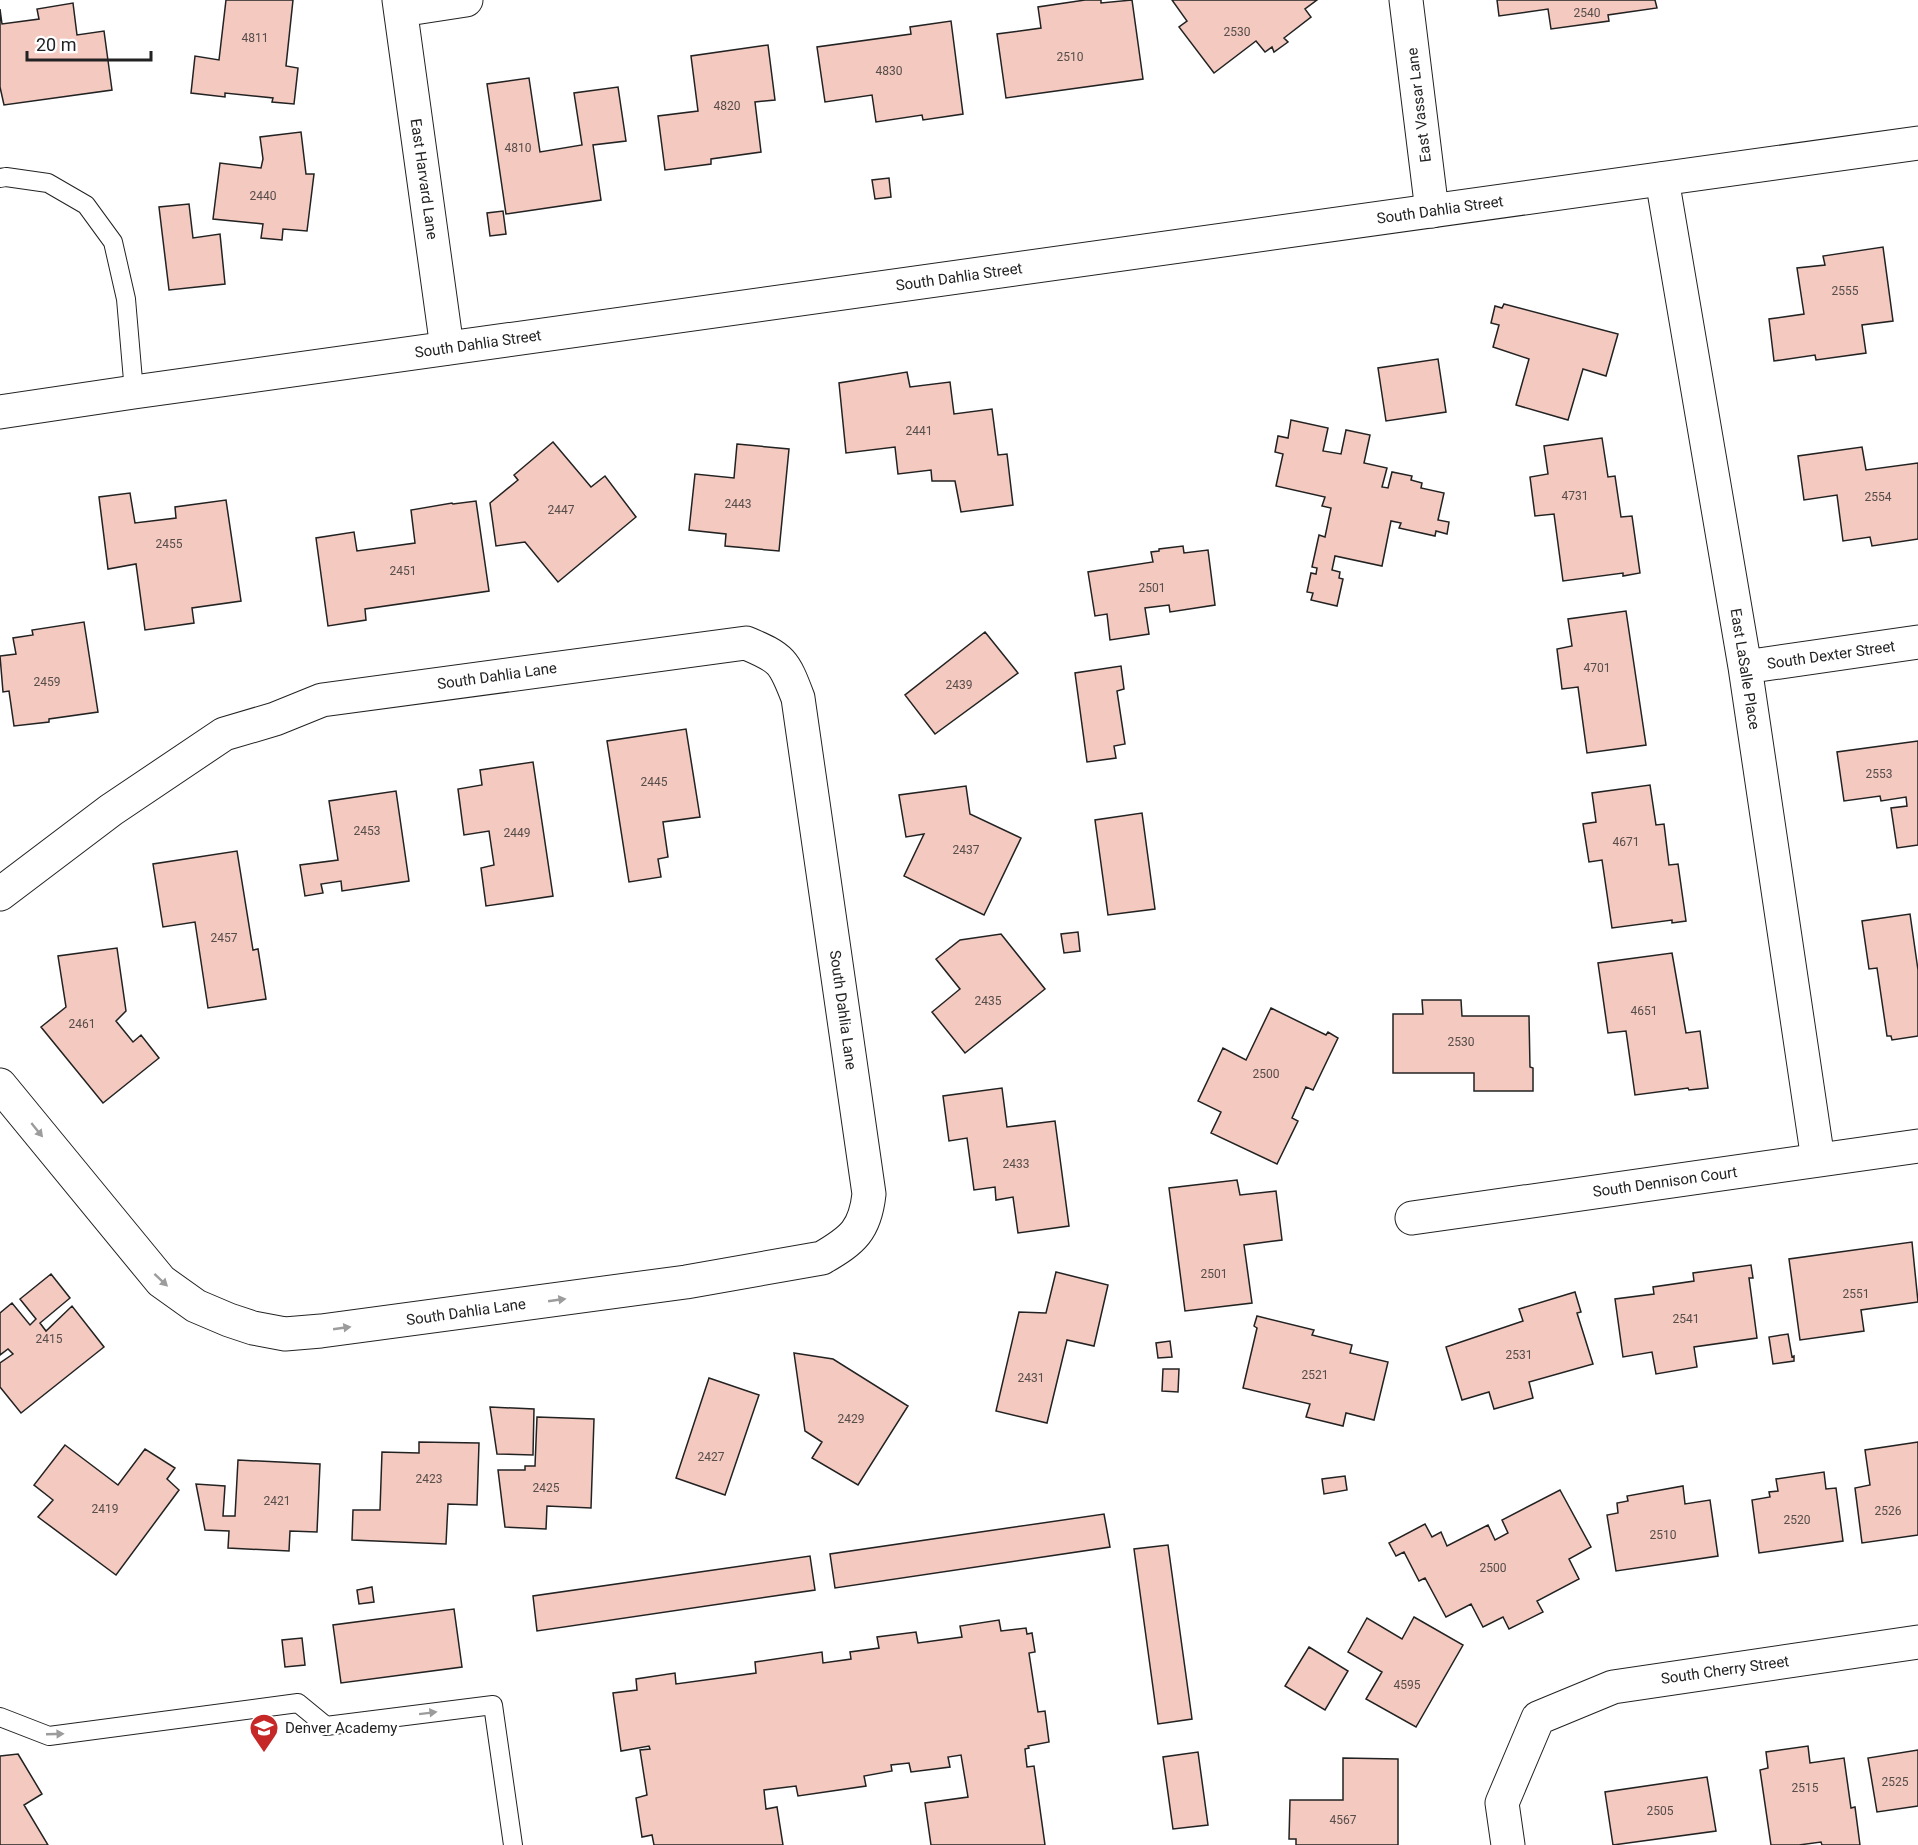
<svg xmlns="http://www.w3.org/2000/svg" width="1918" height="1845" viewBox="0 0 1918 1845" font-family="Roboto,sans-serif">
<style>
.building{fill:#f3c9c0;stroke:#222;stroke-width:1.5}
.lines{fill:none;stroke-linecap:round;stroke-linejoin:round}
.lane-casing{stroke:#222;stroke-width:20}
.street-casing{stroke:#222;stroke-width:35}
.secondary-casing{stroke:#222;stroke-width:35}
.lane{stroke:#fff;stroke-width:18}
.street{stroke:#fff;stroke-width:33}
.secondary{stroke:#fff;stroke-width:33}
.oneway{fill:#9c9c9c}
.labels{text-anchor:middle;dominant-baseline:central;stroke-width:4.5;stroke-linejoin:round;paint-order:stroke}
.number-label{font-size:12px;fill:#564c4a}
.street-label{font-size:15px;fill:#222;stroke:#fff}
.poi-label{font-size:15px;fill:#222;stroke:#fff;text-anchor:start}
</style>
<rect width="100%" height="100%" fill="#fff"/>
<path class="building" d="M226,0H293L286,66L298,68L294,104L272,102L273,98L225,93V97L191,93L195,56L219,60Z
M1085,0H1101V3L1132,0L1143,79L1006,98L997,34L1041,28L1038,7Z
M1172,0H1317L1305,9L1311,17L1284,38L1288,42L1274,52L1272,47L1265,52L1256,41L1214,73L1179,27L1187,21Z
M1497,0H1655L1657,8L1608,15L1609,21L1551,29L1548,9L1499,16Z
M73,3L77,35L104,31L112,90L4,105L0,87V9L2,24L39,19L37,9Z
M951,21L963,114L923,120L922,115L876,122L872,95L825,102L817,47L911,34L910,27Z
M768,45L775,100L755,102L761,152L711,159V164L665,170L658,116L698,111L691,56Z
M529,78L540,152L582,145L574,93L618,87L626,141L593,145L601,200L506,214L487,84Z
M301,132L306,174H314L307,231L283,229L282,240L261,238L263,224L213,219L220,163L261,168L263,159L260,137Z
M889,178L891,197L875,199L872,180Z
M189,204L193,238L220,234L225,284L169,290L159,207Z
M503,211L506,234L490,236L487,213Z
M1883,247L1893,321L1862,325L1866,353L1816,360L1815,355L1774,361L1769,319L1804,314L1797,268L1825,265L1823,256Z
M1504,304L1618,334L1606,376L1583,369L1568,420L1516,405L1529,359L1493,347L1499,325L1491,323L1495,306L1502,308Z
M1438,359L1446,412L1386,421L1378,368Z
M907,372L910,387L950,382L954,414L992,409L998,455L1007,454L1013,505L961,512L955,481H932L931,470L898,474L895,447L846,453L839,383Z
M1291,420L1328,428L1323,451L1341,454L1346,430L1370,435L1364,463L1387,468L1382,487L1388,488L1392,472L1412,476L1411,480L1422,483L1421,488L1444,493L1438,520L1449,522L1447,534L1436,531L1435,536L1399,528L1401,523L1391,521L1382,566L1335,556L1332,570L1340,572L1339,578L1343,579L1337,606L1311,600L1313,593L1307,592L1311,573L1316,574L1317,568L1312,567L1319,535L1325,537L1331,508L1322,506L1325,497L1276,486L1283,454L1275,452L1278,436L1288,438Z
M1602,438L1608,477L1615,476L1621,517L1632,516L1640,573L1623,576V573L1563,581L1554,514L1535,516L1530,477L1548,474L1544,446Z
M553,442L591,487L605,476L636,517L558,582L525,542L496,546L490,503L518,480L514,475Z
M737,444L789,449L779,551L725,546L726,534L689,530L695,474L734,478Z
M1862,447L1866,470L1918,463V539L1872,546L1870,537L1843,541L1837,495L1804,500L1798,456Z
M130,493L135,523L176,518L175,507L226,500L241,601L192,608L194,623L145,630L136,564L108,569L99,497Z
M476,501L489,591L365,609L366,620L328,626L316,538L354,532L357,551L415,543L411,510L452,503L453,504Z
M1183,546L1184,553L1208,550L1215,605L1170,612L1169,605L1145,608L1149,634L1110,640L1107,614L1095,616L1088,572L1153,562L1151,552L1159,551V549Z
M1626,611L1646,745L1587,753L1578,687L1562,689L1557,649L1572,646L1568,619Z
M84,622L98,712L49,719V722L14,726L9,691L3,692L0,656L16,654L13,638L33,635L32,630Z
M985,632L1018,673L935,734L905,695Z
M1121,666L1124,689L1117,691L1125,744L1114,746L1116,758L1087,762L1075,673Z
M686,729L700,817L663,822L668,857L658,859L661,877L629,882L607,741Z
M1918,741V845L1897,848L1891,808L1907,806L1906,797L1881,801L1880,796L1844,801L1837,752Z
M533,762L553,896L486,906L481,868L494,865L489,831L464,835L458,789L482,785L480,770Z
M1650,785L1656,825L1664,824L1669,865L1678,864L1686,921L1672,923V920L1612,928L1602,860L1589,862L1583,824L1596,822L1592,793Z
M966,786L970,814L1021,838L984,915L904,876L924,834L906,837L899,795Z
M396,791L409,881L342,891L341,881L321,884L323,893L305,896L300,865L338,860L329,801Z
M1142,813L1155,909L1108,915L1095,820Z
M237,851L253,950L258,949L266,999L208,1008L195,922L163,927L153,864Z
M1910,914L1918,970V1036L1892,1040L1891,1036H1887L1877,968L1869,969L1862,921Z
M1078,932L1080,951L1064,953L1061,934Z
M1001,934L1045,989L965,1053L932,1012L960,989L936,959L960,940Z
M117,948L126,1011L116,1021L133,1042L141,1035L159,1058L103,1103L41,1027L66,1007L58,956Z
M1672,953L1686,1033L1700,1031L1708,1088L1689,1090L1688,1088L1635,1095L1626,1031L1608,1033L1598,963Z
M1422,1000H1461L1462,1016H1529L1530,1067L1533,1068V1091H1474V1073H1393V1014H1423Z
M1271,1008L1326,1035L1328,1032L1338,1038L1313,1090L1306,1087L1292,1118L1298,1121L1277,1164L1211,1133L1221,1112L1198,1101L1223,1048L1246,1060Z
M1002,1088L1007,1127L1055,1121L1069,1226L1018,1233L1013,1197L996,1200L995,1187L974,1190L967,1138L949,1141L943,1096Z
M1237,1180L1240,1195L1276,1191L1282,1240L1244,1245L1252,1303L1185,1311L1169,1188Z
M1912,1242L1918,1302L1861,1310L1864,1331L1800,1340L1789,1259Z
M1751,1265L1753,1278H1749L1757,1338L1694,1347L1697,1367L1656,1374L1652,1352L1623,1357L1615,1299L1654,1294L1653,1287L1694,1281L1693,1273Z
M1056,1272L1108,1285L1094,1346L1067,1340L1047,1423L996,1411L1019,1312L1046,1313Z
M51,1274L70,1298L40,1323L46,1331L72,1306L104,1347L21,1413L0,1387V1363L13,1354L8,1349L0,1355V1313L12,1303L30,1325L36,1319L20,1299Z
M1575,1292L1581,1312L1577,1313L1593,1364L1529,1382L1533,1398L1494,1409L1489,1392L1462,1400L1446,1347L1523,1321L1519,1309Z
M1257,1316L1314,1330L1312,1335L1352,1345L1350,1353L1388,1362L1374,1420L1346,1413L1343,1426L1306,1417L1310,1404L1243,1388L1257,1328L1254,1326Z
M1788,1334L1792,1357L1794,1356V1361L1773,1364L1769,1337Z
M1170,1341L1172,1357L1158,1358L1156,1343Z
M794,1353L833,1359L908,1406L858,1485L812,1458L822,1442L805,1431Z
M1163,1369H1179L1178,1392L1162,1391Z
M709,1378L759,1395L725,1495L676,1478Z
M490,1407L534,1409L533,1455L497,1454Z
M537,1417L594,1419L591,1508L547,1506L546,1529L505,1527L498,1470H525V1466H535Z
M419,1442L479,1443L477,1505L448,1504L446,1544L352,1540L353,1510H380L382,1452L419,1453Z
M1918,1442V1535L1862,1543L1855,1488L1870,1485L1865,1450Z
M65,1445L118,1485L145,1449L175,1468L167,1479L179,1490L116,1575L38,1517L53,1500L34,1485Z
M238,1460L320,1464L317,1532L290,1531L289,1551L228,1548L229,1531L205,1530L196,1484L225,1486L223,1516H235Z
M1824,1472L1826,1489L1836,1488L1843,1541L1759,1553L1752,1500L1770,1497L1769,1492L1778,1491L1776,1479Z
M1345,1476L1347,1490L1324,1494L1322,1479Z
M1683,1486L1685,1504L1710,1500L1718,1556L1616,1571L1607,1515L1618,1513L1617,1503L1628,1501L1627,1496Z
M1560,1490L1591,1547L1569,1559L1579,1579L1537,1601L1543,1612L1509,1629L1503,1617L1483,1627L1471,1604L1446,1617L1425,1578L1419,1581L1404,1552L1396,1556L1389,1543L1425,1524L1432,1537L1441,1532L1447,1546L1488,1525L1495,1540L1508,1533L1502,1520Z
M1104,1514L1110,1547L835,1588L830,1554Z
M1168,1545L1192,1719L1158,1724L1134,1549Z
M810,1556L815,1590L537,1631L533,1596Z
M372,1587L374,1602L359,1604L357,1590Z
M454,1609L462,1667L341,1683L333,1625Z
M1414,1617L1463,1645L1416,1727L1366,1699L1382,1672L1348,1652L1367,1618L1402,1639Z
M999,1620L1001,1631L1026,1628L1027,1634L1032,1633L1035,1652L1029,1653L1038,1712L1045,1711L1049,1742L1028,1746L1029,1748L1025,1749L1027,1767L1034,1766L1045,1845H931L925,1803L968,1797L961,1755L948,1757L950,1767L911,1772L909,1763L891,1765L892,1771L864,1776L866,1786L798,1796L796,1786L764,1790L766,1809L777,1807L783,1845H654L652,1835L642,1837L636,1798L647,1795L640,1750L650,1749L649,1746L621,1751L613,1693L637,1690L636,1679L675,1673L676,1684L756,1673L755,1662L822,1652L823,1663L851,1659L850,1652L879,1648L877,1637L916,1632L918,1643L962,1637L960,1626Z
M302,1638L305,1665L285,1667L282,1640Z
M1309,1647L1348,1671L1325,1710L1285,1686Z
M1808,1746L1810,1763L1844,1758L1851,1808L1855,1807L1860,1845H1822L1821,1842L1799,1845H1771L1760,1770L1768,1768L1766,1752Z
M1918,1750V1806L1877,1812L1868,1758Z
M1198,1752L1208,1825L1173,1829L1163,1757Z
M18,1754L42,1794L24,1805L48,1845H0V1756Z
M1343,1758L1398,1759V1845H1296V1839H1289L1290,1800H1343Z
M1707,1777L1716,1831L1613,1845L1605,1792Z"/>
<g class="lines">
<g class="lane-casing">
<path id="lane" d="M0,178L6,177L48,183L86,205L113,242L126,299L134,392
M0,1717L49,1736L298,1703L326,1726L493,1705L513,1845"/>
</g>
<g class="street-casing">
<path id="street" d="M399,0L447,348
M1406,0L1432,211
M401,10L466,0
M1662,179L1745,667L1818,1160
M1745,667L1918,642
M0,894L111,810L224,734L275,719L322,700L746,643C782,658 784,661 798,698L869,1194C865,1230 853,1240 822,1258L686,1282L321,1331L285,1334L253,1328L229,1320L196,1306L161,1281L0,1085
M1412,1218L1918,1146
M1508,1845L1502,1803L1538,1718L1613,1687L1918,1642"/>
</g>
<g class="secondary-casing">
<path id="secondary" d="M0,412L134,392L1918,143"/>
</g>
<use href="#lane" class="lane"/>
<use href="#street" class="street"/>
<use href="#secondary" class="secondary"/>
</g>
<defs><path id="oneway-solid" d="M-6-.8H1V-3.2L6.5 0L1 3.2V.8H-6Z" transform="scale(1.5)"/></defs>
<g class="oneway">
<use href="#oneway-solid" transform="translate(37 1130) rotate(51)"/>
<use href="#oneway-solid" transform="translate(161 1280) rotate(43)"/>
<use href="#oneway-solid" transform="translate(557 1300) rotate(-8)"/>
<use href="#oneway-solid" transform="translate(342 1328) rotate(-8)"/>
<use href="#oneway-solid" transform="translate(428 1713) rotate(-7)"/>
<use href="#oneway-solid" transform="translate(55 1734) rotate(-2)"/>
</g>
<defs>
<g id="school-pin" transform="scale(1.5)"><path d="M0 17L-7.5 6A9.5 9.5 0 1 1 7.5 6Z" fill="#c62828" stroke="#fff"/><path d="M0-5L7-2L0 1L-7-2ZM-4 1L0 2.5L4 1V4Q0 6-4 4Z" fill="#fff"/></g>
</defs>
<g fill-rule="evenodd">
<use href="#school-pin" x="264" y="1728"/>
</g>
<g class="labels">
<g class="number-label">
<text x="1587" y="13">2540</text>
<text x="1237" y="32">2530</text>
<text x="255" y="38">4811</text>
<text x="1070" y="57">2510</text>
<text x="889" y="71">4830</text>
<text x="727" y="106">4820</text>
<text x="518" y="148">4810</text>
<text x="263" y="196">2440</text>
<text x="1845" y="291">2555</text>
<text x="919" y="431">2441</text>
<text x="1575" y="496">4731</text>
<text x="1878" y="497">2554</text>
<text x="738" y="504">2443</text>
<text x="561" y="510">2447</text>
<text x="169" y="544">2455</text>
<text x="403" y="571">2451</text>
<text x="1152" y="588">2501</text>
<text x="1597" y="668">4701</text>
<text x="47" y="682">2459</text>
<text x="959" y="685">2439</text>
<text x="1879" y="774">2553</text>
<text x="654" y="782">2445</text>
<text x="367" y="831">2453</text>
<text x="517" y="833">2449</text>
<text x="1626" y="842">4671</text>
<text x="966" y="850">2437</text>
<text x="224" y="938">2457</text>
<text x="988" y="1001">2435</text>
<text x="1644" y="1011">4651</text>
<text x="82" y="1024">2461</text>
<text x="1461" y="1042">2530</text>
<text x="1266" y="1074">2500</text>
<text x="1016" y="1164">2433</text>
<text x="1214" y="1274">2501</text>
<text x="1856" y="1294">2551</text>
<text x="1686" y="1319">2541</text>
<text x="49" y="1339">2415</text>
<text x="1519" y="1355">2531</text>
<text x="1315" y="1375">2521</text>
<text x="1031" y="1378">2431</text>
<text x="851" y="1419">2429</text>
<text x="711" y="1457">2427</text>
<text x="429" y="1479">2423</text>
<text x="546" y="1488">2425</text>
<text x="277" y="1501">2421</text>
<text x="105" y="1509">2419</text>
<text x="1888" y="1511">2526</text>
<text x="1797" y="1520">2520</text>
<text x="1663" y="1535">2510</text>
<text x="1493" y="1568">2500</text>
<text x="1407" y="1685">4595</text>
<text x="1895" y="1782">2525</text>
<text x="1805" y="1788">2515</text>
<text x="1660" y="1811">2505</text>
<text x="1343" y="1820">4567</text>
</g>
<g class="street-label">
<text transform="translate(1419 105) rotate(-97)">East Vassar Lane</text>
<text transform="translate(424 179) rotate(82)">East Harvard Lane</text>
<text transform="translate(1440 210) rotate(-8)">South Dahlia Street</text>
<text transform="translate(959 277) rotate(-8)">South Dahlia Street</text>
<text transform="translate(478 344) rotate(-8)">South Dahlia Street</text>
<text transform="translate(1831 655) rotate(-8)">South Dexter Street</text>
<text transform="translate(1745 669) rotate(81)">East LaSalle Place</text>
<text transform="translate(497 676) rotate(-8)">South Dahlia Lane</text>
<text transform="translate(843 1010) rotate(82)">South Dahlia Lane</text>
<text transform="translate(1665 1182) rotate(-8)">South Dennison Court</text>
<text transform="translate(466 1312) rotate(-8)">South Dahlia Lane</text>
<text transform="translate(1725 1670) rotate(-8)">South Cherry Street</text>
</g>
<g class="poi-label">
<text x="285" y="1728">Denver Academy</text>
</g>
</g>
<path d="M27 51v9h124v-9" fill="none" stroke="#222222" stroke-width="3"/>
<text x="36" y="51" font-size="18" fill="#222222" stroke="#ffffff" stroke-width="4.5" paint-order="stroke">20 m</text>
</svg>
